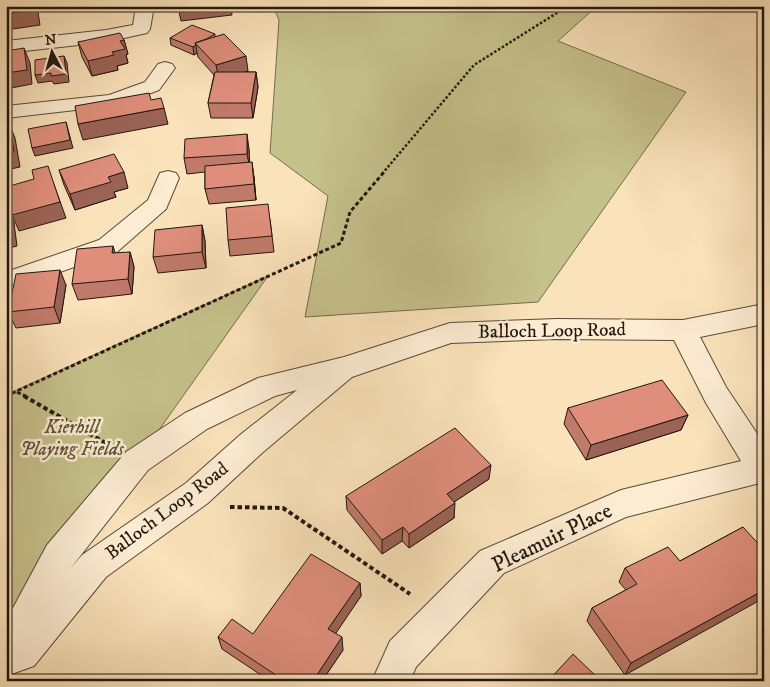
<svg xmlns="http://www.w3.org/2000/svg" width="770" height="687" viewBox="0 0 770 687" font-family="'IM FELL DW Pica',serif">
<style>
.green{fill:#c5c18b;stroke:#746c4e}
.lines{fill:none;stroke-linecap:round;stroke-linejoin:round}
.minor-casing{stroke:#594a3a;stroke-width:2}
.path-far2{stroke:#231710;stroke-width:2.5;stroke-dasharray:2.5 2;stroke-linecap:butt}
.path-far1{stroke:#231710;stroke-width:3;stroke-dasharray:4 2.5;stroke-linecap:butt}
.path{stroke:#231710;stroke-width:4;stroke-dasharray:4.5 3;stroke-linecap:butt}
.minor{fill:#fcecd2;fill-rule:evenodd}
.wall{fill:#bf7a6a;stroke:#231710}
.shaded-wall{fill:#9b6356;stroke:#231710}
.building{fill:#de8e7b;stroke:#231710}
.labels{text-anchor:middle;dominant-baseline:central;stroke-width:5;stroke-linejoin:round;paint-order:stroke}
.street-label{font-size:19px;fill:#231710;stroke:#fcecd2}
.park-label{font-size:19px;font-style:italic;fill:#5c523b;stroke:#fcecd2}
.near-street-label{font-size:22px;fill:#231710;stroke:#fcecd2}
</style>
<rect width="100%" height="100%" fill="#fae2ba"/>
<filter id="stains"><feTurbulence type="fractalNoise" baseFrequency=".004" numOctaves="4"/><feColorMatrix values="0 0 0 0 .2 0 0 0 0 .09 0 0 0 0 .02 0 0 0 .5 -.17"/></filter>
<radialGradient id="worn" r=".72"><stop offset=".6" stop-color="#630" stop-opacity="0"/><stop offset="1" stop-color="#630" stop-opacity=".3"/></radialGradient>
<path class="green" d="M273,6H597L558,41L686,92L538,302L305,317L328,196L270,153L279,20Z
M268,276L137,461L6,664V395Z"/>
<g class="lines">
<g class="minor-casing">
<path id="minor" d="M136,6H154L150,29L147,33L106,42L6,53V41L106,30L133,25Z
M165,62L172,64L175,68L159,90L119,105L6,118V106L109,95L145,82L158,64Z
M168,171L176,173L179,178L166,209L117,252L6,291V272L99,240L148,200L160,173Z
M764,304V324L700,337L726,387L764,444V484L760,483L626,517L504,573L416,667L410,681H372L390,641L480,551L621,490L741,461L706,403L674,340L557,339L451,343L352,377L262,453L208,503L106,577L34,666L6,676V621L47,545L126,452L185,413L258,378L344,357L450,323L557,319L683,320ZM297,390L240,435L186,483L82,555L70,569L148,470L207,429L275,396Z"/>
</g>
<path class="path-far2" d="M382,174L474,65L568,6"/>
<path class="path-far1" d="M17,392L27,397
M6,396L341,243L350,212L384,172"/>
<path class="path" d="M24,396L107,444
M230,507L283,508L410,594"/>
<use href="#minor" class="minor"/>
</g>
<path class="wall" d="M215,34V37L248,71L245,72H256L258,87L253,118H211L208,103L214,75L198,57L197,53L194,55L171,45L170,38Z
M124,40L128,54L126,55L128,63L117,66L118,70L92,76L82,57L78,42Z
M249,149V162L254,177L256,200L209,204L205,189V172L187,174L184,158Z
M59,170L128,188L114,192L116,197L75,210L64,185Z
M270,219L274,252L230,256L228,240Z
M202,225L205,241L206,268L158,273L153,257Z
M130,252L134,267L132,294L78,300L72,284Z
M66,285L60,323L16,328L8,312Z
M568,408L688,415L681,430L586,460L564,424Z
M489,479L454,502V518L409,548L402,541L382,554L347,510L346,496Z
M743,527L625,675L587,621L592,608L626,590L619,582L625,568L680,561Z
M360,583L361,596L335,633L343,650L322,681H270L222,649L218,637L253,634Z"/>
<path class="shaded-wall" d="M34,6H37L40,25L6,30V14Z
M231,6L232,15L181,21L178,7Z
M124,40L128,54L126,55L128,63L117,66L118,70L92,76L88,61L112,52L120,41Z
M196,45L197,53L194,55L193,47Z
M24,48L30,63L32,84L6,89V73Z
M64,56L67,63L69,82L54,84L52,81L38,83L35,75Z
M246,56L248,71L219,80L216,65Z
M256,72L258,87L253,118L251,103Z
M164,108L168,124L83,140L78,124Z
M66,122L73,148L35,156L32,148Z
M9,123L15,138L20,167L6,170V153Z
M247,134L249,149L250,169L247,154Z
M252,162L254,177L256,200L254,184Z
M124,172L128,188L114,192L116,197L75,210L70,194L108,177Z
M53,182L66,218L19,231L12,215Z
M7,207L14,223L17,246L6,249Z
M202,225L205,241L206,268L202,252Z
M113,246L118,261L112,253Z
M130,252L134,267L132,294L128,279Z
M60,270L66,285L60,323L54,307Z
M688,415L681,430L586,460L591,445Z
M491,465L489,479L445,508L447,494Z
M455,503L454,518L409,548V534Z
M403,527L402,541L382,554V540Z
M360,583L361,596L330,642L328,629Z
M764,590V598L625,675L631,663Z
M342,637L343,650L322,681H313Z"/>
<path class="building" d="M6,6H34L35,10L6,14Z
M192,25L215,34L206,39L195,43L196,45L193,47L170,38Z
M120,33L124,40L120,41L125,49L112,52L114,55L88,61L78,42Z
M224,34L246,56L216,65L195,43Z
M24,48L27,70L6,73V51Z
M64,56L66,74L51,76V73L35,75V60Z
M215,72H256L251,103H208Z
M149,93L151,100L161,98L164,108L78,124L75,106Z
M66,122L70,140L32,148L28,129Z
M6,123H9L14,152L6,153Z
M247,134V154L184,158L185,139Z
M114,154L124,172L108,177L111,182L70,194L59,170Z
M252,162L254,184L205,189V166Z
M48,166L60,202L12,215L6,193V187L34,179L32,170Z
M268,204L272,236L228,240L226,208Z
M7,207L10,231L6,232V208Z
M202,225V252L153,257L155,230Z
M113,246L112,253L130,252L128,279L72,284L77,249Z
M60,270L54,307L8,312L16,274Z
M662,380L688,415L591,445L568,408Z
M455,428L491,465L447,494L455,503L409,534L403,527L382,540L346,496Z
M743,527L764,550V590L631,663L592,608L637,584L625,568L668,547L680,561Z
M311,554L360,583L328,629L342,637L313,681H285L218,637L232,619L253,634Z
M573,654L601,681H548Z"/>
<g class="labels">
<g class="street-label">
<text transform="translate(552 331) rotate(-1)">Balloch Loop Road</text>
<text transform="translate(167 511) rotate(-37)">Balloch Loop Road</text>
</g>
<g class="park-label">
<text x="72" y="427">Kierhill<tspan x="72" dy="22">Playing Fields</tspan></text>
</g>
<g class="near-street-label">
<text transform="translate(552 538) rotate(-26)">Pleamuir Place</text>
</g>
</g>
<rect width="770" height="687" fill="none" stroke="#fae2ba" stroke-width="25"/>
<rect x="8" y="8" width="755" height="672" fill="none" stroke="#231710" stroke-width="2.5"/>
<rect x="12" y="12" width="745" height="662" fill="none" stroke="#231710"/>
<g transform="translate(52 52) rotate(354)" stroke="#fcecd2" stroke-width="4" paint-order="stroke">
<path d="M0-4L9 19L0 12L-9 19Z" fill="#231710"/>
<text y="-8" font-size="14" font-weight="bold" text-anchor="middle" fill="#231710">N</text>
</g>
<rect width="100%" height="100%" filter="url(#stains)"/>
<rect width="100%" height="100%" fill="url(#worn)"/>
</svg>
